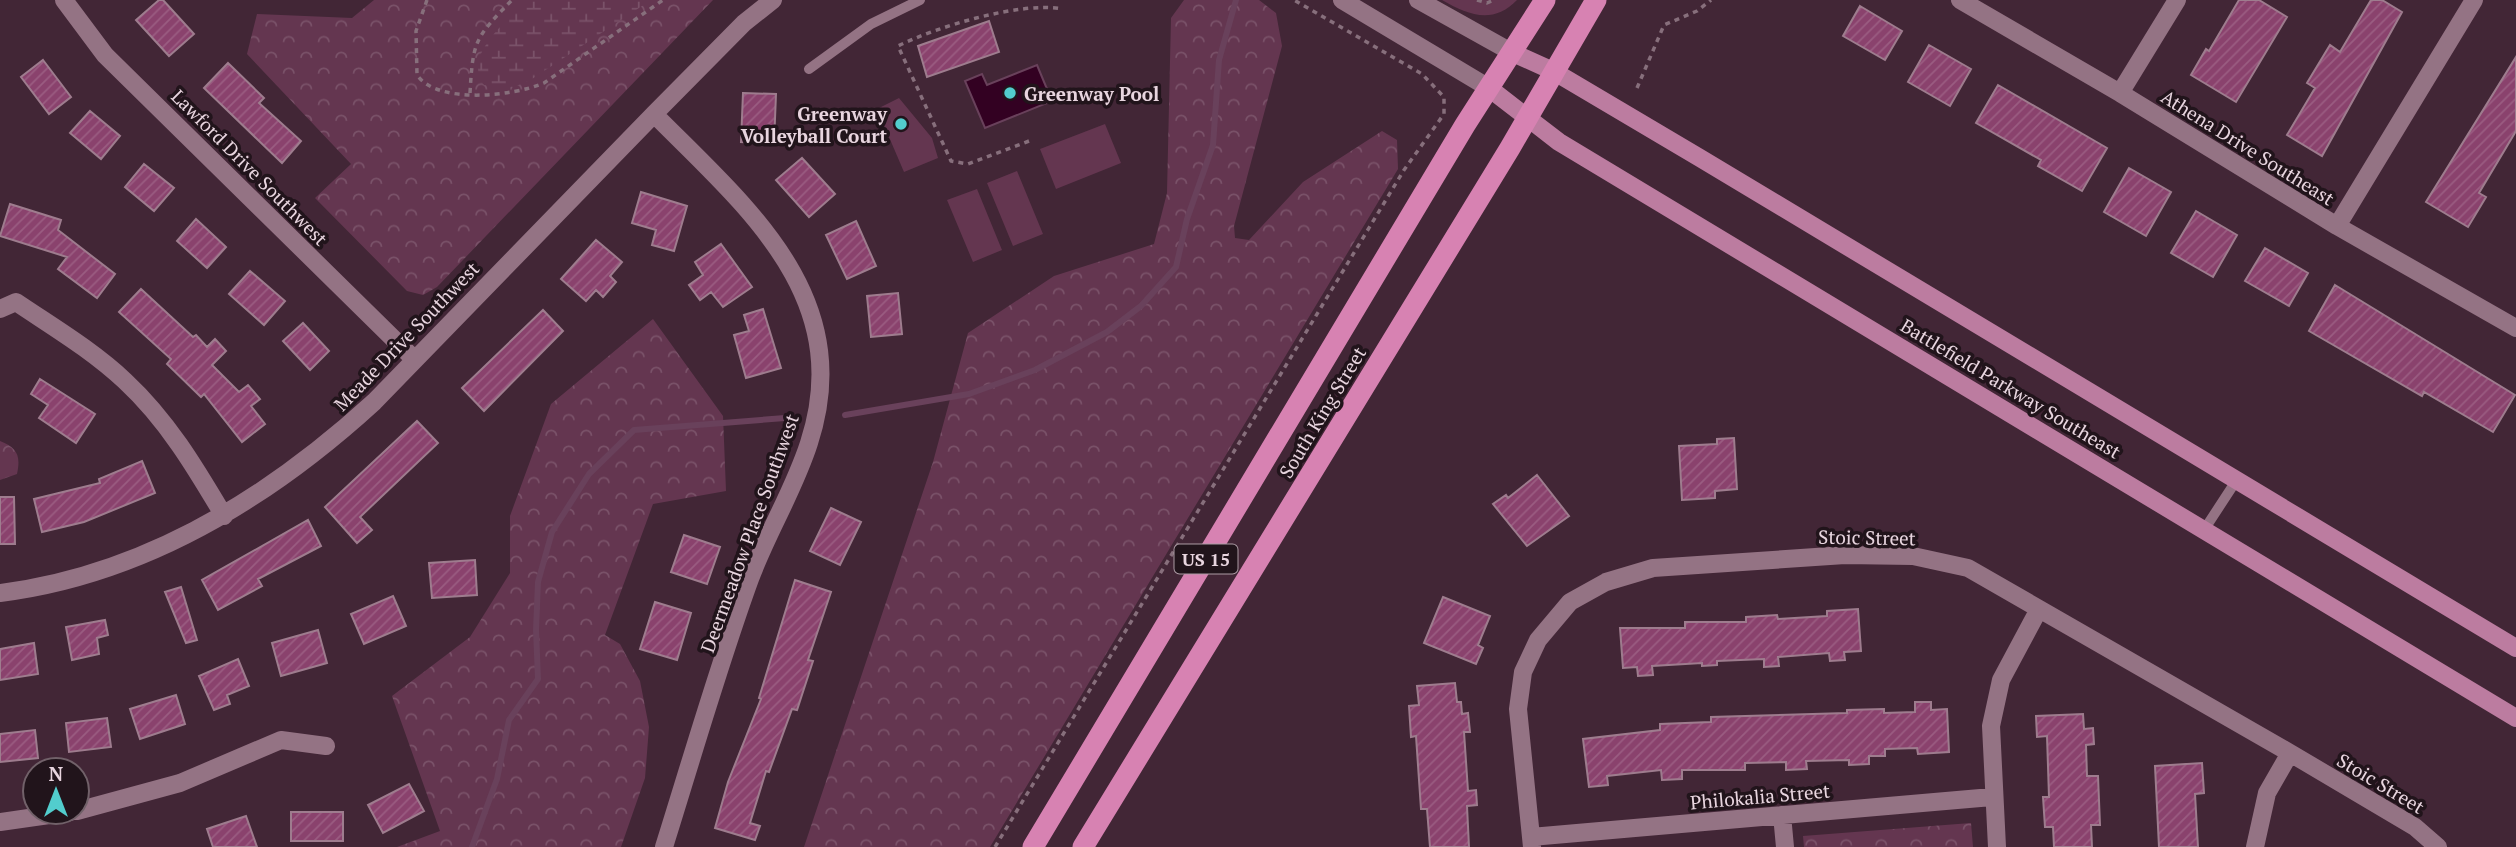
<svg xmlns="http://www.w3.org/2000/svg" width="2516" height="847" viewBox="0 0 2516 847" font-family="'PT Serif',serif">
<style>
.green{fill:#643650}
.forest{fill:url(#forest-crowns)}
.wetland{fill:url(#wetland-marsh)}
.water{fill:#330122;stroke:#69415b;stroke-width:2}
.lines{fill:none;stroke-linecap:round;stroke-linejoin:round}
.stream{stroke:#69415b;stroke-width:6}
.building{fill:url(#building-hatch);stroke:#9e7c8e;stroke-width:2}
.path{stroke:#876f7c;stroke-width:3.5;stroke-dasharray:5 5;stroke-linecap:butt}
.lane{stroke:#947384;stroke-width:10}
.street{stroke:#947384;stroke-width:18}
.primary{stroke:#bc7ca0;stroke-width:18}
.highway{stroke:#d782b2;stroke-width:21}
.poi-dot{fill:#52cdcd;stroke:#21141b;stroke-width:2.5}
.labels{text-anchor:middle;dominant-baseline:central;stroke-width:7;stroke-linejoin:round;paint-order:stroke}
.shield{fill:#21141b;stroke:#ac9ba4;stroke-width:2}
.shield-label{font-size:18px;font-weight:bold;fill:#e8d5df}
.poi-label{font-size:19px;font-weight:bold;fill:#e8d5df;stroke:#21141b;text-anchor:start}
.street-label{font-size:19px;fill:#e8d5df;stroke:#21141b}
</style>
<defs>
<pattern id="forest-crowns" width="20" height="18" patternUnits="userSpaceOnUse" patternTransform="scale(1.75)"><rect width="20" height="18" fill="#643650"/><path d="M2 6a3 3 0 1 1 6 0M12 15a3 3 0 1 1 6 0" fill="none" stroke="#7a5269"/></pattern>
<pattern id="wetland-marsh" width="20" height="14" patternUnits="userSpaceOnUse" patternTransform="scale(1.75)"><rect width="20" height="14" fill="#643650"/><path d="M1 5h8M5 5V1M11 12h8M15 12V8" fill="none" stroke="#7a5269"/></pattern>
<pattern id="building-hatch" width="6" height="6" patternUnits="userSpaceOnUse" patternTransform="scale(1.75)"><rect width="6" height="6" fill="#8a426d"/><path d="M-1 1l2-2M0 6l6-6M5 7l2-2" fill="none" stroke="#9a5c81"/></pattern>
</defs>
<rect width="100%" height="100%" fill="#422636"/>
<path class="green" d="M1442,0H1517C1493,25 1468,15 1442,0Z
M899,98L932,138L938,158L904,172L877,109Z
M1105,124L1121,163L1056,189L1040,149Z
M1017,171L1043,234L1013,246L987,183Z
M977,189L1002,250L973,262L947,200Z"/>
<path class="forest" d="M374,0H713L437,287L423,295L407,291L315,198L351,164L247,54L257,14L352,18Z
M1184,0H1259L1276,13L1282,46L1234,226L1235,238L1249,240L1303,182L1382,131L1397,140L1398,169L990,847H804L933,462L968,333L1054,276L1154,244L1167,193L1171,18Z
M653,319L723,416L726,491L653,504L605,635L620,644L640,681L649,727L645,778L621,847H397L440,831L392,696L470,637L510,573V516L551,404Z
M0,441C17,448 21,455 17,474L0,480Z
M1971,823L1973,847H1804L1803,836Z"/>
<path class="wetland" d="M529,0H651L532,79L514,87L484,85C461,55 510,18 529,0Z"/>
<path class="water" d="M1037,65L1052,101L985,128L965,81L982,74L987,85Z"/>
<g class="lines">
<path class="stream" d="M845,415L969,394L1035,370L1107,332L1141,306L1176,267L1187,219L1213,145L1219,60L1236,0
M472,847L497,779L509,720L538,679L536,630L538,582L552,532L589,474L634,430L785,418"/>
</g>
<path class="building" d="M159,0H163L194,34L169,56L136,20Z
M2239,0H2259L2287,17L2236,102L2191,75L2206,49L2209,51Z
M2371,0H2382L2402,12L2322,156L2287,135L2315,88L2307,83L2330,45L2340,52Z
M1860,6L1902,31L1885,60L1843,36Z
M989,21L999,52L927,77L918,46Z
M1929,45L1971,69L1950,106L1908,82Z
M2516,57V131L2479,193L2486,197L2468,227L2426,202Z
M43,60L71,97L49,114L21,77Z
M228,63L264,98L259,103L301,141L282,163L204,88Z
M1998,85L2107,148L2082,191L2038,166L2041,160L1976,123Z
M743,93L776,94L774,144L741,142Z
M90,111L120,136L101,159L70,133Z
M802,158L835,194L809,217L776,180Z
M144,164L174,188L154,211L125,187Z
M2129,168L2171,192L2146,236L2104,212Z
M641,192L687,206L674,251L652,245L656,230L632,223Z
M10,204L61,220L58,230L115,274L97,298L58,269L67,257L0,236Z
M2196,211L2237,235L2213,277L2171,253Z
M196,219L226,247L207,268L177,241Z
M856,221L876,266L847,279L826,235Z
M596,240L622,262L610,276L616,282L603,297L596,290L586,301L561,279Z
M721,244L752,287L723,307L711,292L700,300L689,285L703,275L695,262Z
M2265,248L2308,273L2289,306L2245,281Z
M250,271L285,301L264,325L229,294Z
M2335,285L2515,395L2493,432L2424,392L2422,396L2309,331Z
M141,289L193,337L196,335L207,347L215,339L226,351L212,365L239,392L248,385L260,399L251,406L265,424L242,442L204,394L201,397L167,364L171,359L119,312Z
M898,293L902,334L871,337L867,296Z
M763,309L781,368L746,378L734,335L749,331L744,315Z
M543,310L563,331L484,411L462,388Z
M303,323L329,351L310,370L283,341Z
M40,379L95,414L76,443L39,418L48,405L31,394Z
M417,421L438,443L360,517L372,530L357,543L325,507Z
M1734,438L1737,489L1715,491V498L1682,500L1679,446L1717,444V439Z
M142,461L155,493L84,522L42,532L34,499L100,483L99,479Z
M1537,475L1569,516L1527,546L1493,504L1506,495L1508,498Z
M0,497H14L15,544H0Z
M831,508L861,522L840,565L810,551Z
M308,520L321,546L258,579L262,586L218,610L202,580Z
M684,535L720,547L707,584L671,572Z
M475,560L477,595L432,598L429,563Z
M795,580L831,592L808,660L813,661L797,710L792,709L769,772L766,771L750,823L760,826L755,840L715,828L728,782L761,699L759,698Z
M181,587L197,640L186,643L165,592Z
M393,596L406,626L364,644L351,614Z
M1443,597L1490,616L1478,645L1483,648L1476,664L1424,643Z
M655,602L691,613L677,660L640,649Z
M1858,609L1861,651L1844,652L1845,660L1830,661L1829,653L1778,657L1779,666L1764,667V659L1717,661V665L1702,666V663L1652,666L1653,675L1638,676L1637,667L1623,668L1620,628H1685V622H1746V617L1777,615L1778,619L1827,616V611Z
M105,620L108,635L97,638L99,654L72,660L66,627Z
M318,630L327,663L281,676L272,643Z
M34,643L38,674L0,680V649Z
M238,659L249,686L227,695L230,704L214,710L199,676Z
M1455,683L1457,702H1461L1462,714L1468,713L1470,732H1464L1468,791L1476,790L1477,805L1467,806L1469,847H1430L1427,809H1421L1416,736L1411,737L1409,706L1419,705L1417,686Z
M176,695L185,724L140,739L130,709Z
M1915,702H1931V710L1947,709L1949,752L1918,754L1917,748L1885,749V756H1869V764L1849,765V760L1806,761L1807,769L1786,770V762L1745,763V770H1682V779L1662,780L1661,770L1607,776L1608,785L1589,787L1583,739L1660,730V724L1711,722V717L1847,713V710L1884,709V713L1915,712Z
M2083,714L2084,729L2093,728L2094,744L2086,745L2087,776H2098L2100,825H2091L2092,847H2054L2053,827H2045L2043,797H2049L2047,736L2037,737L2036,716Z
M107,718L111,747L69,752L66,723Z
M35,730L38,758L0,762V734Z
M2202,763L2204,793L2195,794L2198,847H2159L2155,766Z
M409,784L424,811L383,833L368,805Z
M291,812H343V841H291Z
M246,816L257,847H213L207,829Z"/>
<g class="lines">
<path class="path" d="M427,0L416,31L417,75C438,105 514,96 544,83L663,0
M1477,0L1487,3L1494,0
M1637,88L1664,25L1697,11L1711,0
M470,93C473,40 475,38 512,0
M1029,141L968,164L951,161L898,46C936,27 1021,1 1062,9
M995,847L1404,170L1444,114V97L1422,74L1294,0"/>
<path class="lane" d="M809,69L871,24L920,0
M2204,530L2236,481"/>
<path class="street" d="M64,0L105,55L413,358
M1342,0L1489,88
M1418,0L1513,53
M1960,0L2120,93L2337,226L2516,328
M2120,93L2177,0
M654,114C745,206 857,296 809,443C794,490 767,533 750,579C718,667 692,758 664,847
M2337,226L2474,0
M0,309L16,302C53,327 92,350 125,381C167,420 195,467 224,516
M0,593C143,575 269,498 374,402L654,114L744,23L773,0
M77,811L180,783L281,740L326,746
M1782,815L1785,847
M0,822L70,812
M1531,837L1992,797
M1532,847L1518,709L1523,672L1538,640L1570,602L1606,582L1653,568L1845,555L1913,556L1968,568L2290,753L2415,827L2438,847
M1997,847L1991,726L2001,680L2039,609
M2255,847L2267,793L2290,753"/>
<path class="primary" d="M1513,53L1553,71L1700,158L2516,648
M1489,88L1559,142L2516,718"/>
<path class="highway" d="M1033,847L1465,125L1545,0
M1083,847L1510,148L1596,0"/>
</g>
<g class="poi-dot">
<circle cx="1010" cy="93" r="7"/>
<circle cx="901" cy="124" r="7"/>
</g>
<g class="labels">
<rect class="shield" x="1174.5" y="544.5" width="63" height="29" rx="5"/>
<g class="shield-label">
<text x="1206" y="559">US 15</text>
</g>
<g class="poi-label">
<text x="1024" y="93">Greenway Pool</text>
<text x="887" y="113" text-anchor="end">Greenway<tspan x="887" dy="22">Volleyball Court</tspan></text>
</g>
<g class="street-label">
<text transform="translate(2248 147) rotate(32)">Athena Drive Southeast</text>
<text transform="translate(250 167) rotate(45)">Lawford Drive Southwest</text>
<text transform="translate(406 336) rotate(-46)">Meade Drive Southwest</text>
<text transform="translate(2011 388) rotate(31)">Battlefield Parkway Southeast</text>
<text transform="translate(1322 412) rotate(-59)">South King Street</text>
<text transform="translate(749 533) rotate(-70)">Deermeadow Place Southwest</text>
<text transform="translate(1867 537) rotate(1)">Stoic Street</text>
<text transform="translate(2381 783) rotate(31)">Stoic Street</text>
<text transform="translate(1760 796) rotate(-5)">Philokalia Street</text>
</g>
</g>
<g transform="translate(56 791)"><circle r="33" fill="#21141b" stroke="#716169" stroke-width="2"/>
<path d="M0-5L12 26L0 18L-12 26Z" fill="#52cdcd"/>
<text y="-10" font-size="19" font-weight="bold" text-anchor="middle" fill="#e8d5df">N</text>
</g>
</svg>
